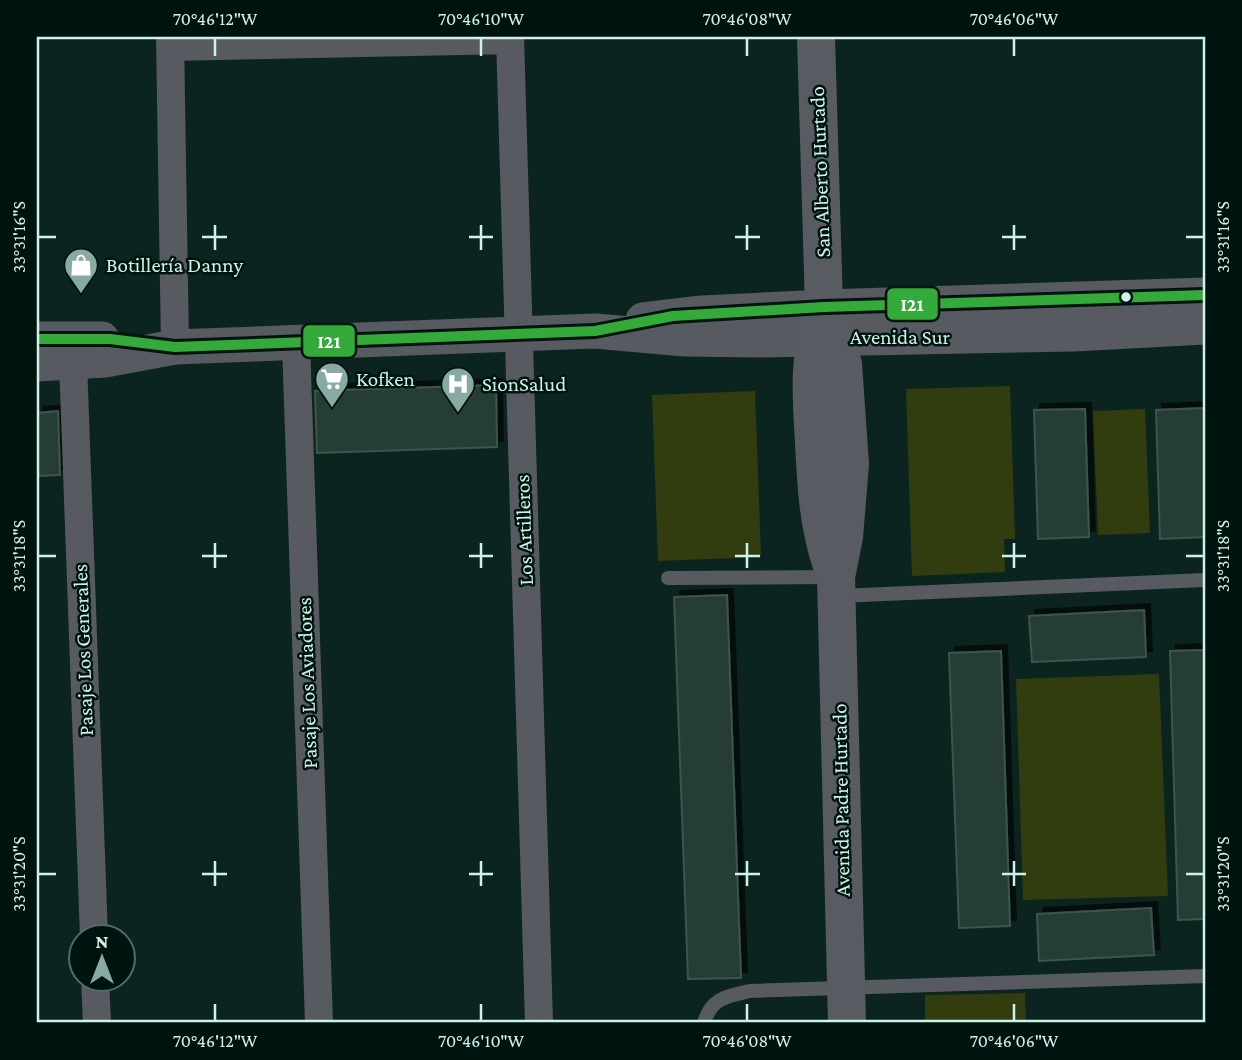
<svg xmlns="http://www.w3.org/2000/svg" width="1242" height="1060" viewBox="0 0 1242 1060" font-family="'Crimson Pro',serif">
<style>
.green{fill:#313c0f}
.building{fill:#253d35;stroke:#3e544c;stroke-width:2;filter:url(#shadow)}
.lines{fill:none;stroke-linecap:round;stroke-linejoin:round}
.service{stroke:#585a61;stroke-width:14}
.minor{stroke:#585a61;stroke-width:28}
.tertiary{stroke:#585a61;stroke-width:35}
.secondary{stroke:#585c62;stroke-width:38}
.bus-1-casing{stroke:#00140f;stroke-width:16}
.bus-1{stroke:#33aa39;stroke-width:10}
.ticks{fill:none;stroke:#cdf2e9;stroke-width:2.5}
.bus-dot{fill:#cdf2e9;stroke:#00140f;stroke-width:2.5}
.labels{text-anchor:middle;dominant-baseline:central;stroke-width:5;stroke-linejoin:round;paint-order:stroke}
.street-label{font-size:21px;fill:#cdf2e9;stroke:#00140f}
.poi-label{font-size:21px;fill:#cdf2e9;stroke:#00140f;text-anchor:start}
.line-badge{stroke:#00140f;stroke-width:2.5}
.badge-label{font-size:19px;text-anchor:middle;font-weight:bold;fill:#fff}
.neatline{fill:none;stroke:#cdf2e9;stroke-width:2.5}
.ticks-label{font-size:18px;text-anchor:middle;fill:#cdf2e9}
</style>
<defs>
<filter id="shadow"><feDropShadow dx="6" dy="-6" stdDeviation="0" flood-color="#0009"/></filter>
</defs>
<rect width="100%" height="100%" fill="#0c2420"/>
<path class="green" d="M1010,386L1015,539H1004L1005,572L912,576L906,389Z
M755,391L761,557L658,561L652,395Z
M1145,409L1150,533L1098,535L1093,411Z
M1159,674L1168,896L1023,900L1016,679Z
M1025,993L1026,1023H925V995Z"/>
<path class="building" d="M496,385L497,447L317,453L315,391Z
M1205,408V537L1160,539L1156,410Z
M1085,409L1089,537L1038,539L1034,410Z
M58,411L60,475L37,476V413Z
M727,595L741,978L688,979L674,597Z
M1144,610L1146,657L1032,662L1029,616Z
M1205,650V919L1178,920L1170,651Z
M1001,651L1010,926L959,928L949,653Z
M1151,908L1154,955L1039,961L1037,914Z"/>
<g class="lines">
<path class="service" d="M668,578L835,577
M839,596L1205,580
M704,1023C711,998 727,996 750,991L1205,976"/>
<path class="minor" d="M170,37L175,347
M510,37L539,1023
M170,47L510,40
M296,343L319,1023
M73,362L94,937
M95,979L97,1023"/>
<path class="tertiary" d="M643,320L702,313L824,307L1205,295
M37,339H102
M37,364L105,360L175,347L595,331L685,339L759,340L1073,334L1205,327"/>
<path class="secondary" d="M816,37L824,307L843,364L850,464L844,537L836,577L847,1023
M824,307C808,352 811,395 814,442C816,484 818,525 832,566"/>
<g class="bus-1-casing">
<path id="bus-1" d="M37,339H110L175,347L595,331L673,316L824,307L1205,295"/>
</g>
<use href="#bus-1" class="bus-1"/>
</g>
<path class="ticks" d="M215,38V56M481,38V56M747,38V56M1014,38V56M215,225V250M481,225V250M747,225V250M1014,225V250M38,237H56M202,237H227M469,237H493M735,237H760M1002,237H1026M1186,237H1204M215,543V568M481,543V568M747,543V568M1014,543V568M38,556H56M202,556H227M469,556H493M735,556H760M1002,556H1026M1186,556H1204M215,861V886M481,861V886M747,861V886M1014,861V886M38,874H56M202,874H227M469,874H493M735,874H760M1002,874H1026M1186,874H1204M215,1004V1021M481,1004V1021M747,1004V1021M1014,1004V1021"/>
<defs>
<g id="shop-pin" transform="scale(1.75)"><path d="M0 17L-7.5 6A9.5 9.5 0 1 1 7.5 6Z" fill="#89aaa3" stroke="#00140f"/><path d="M-5-2.5h2.3a2.7 3.5 0 0 1 5.4 0H5L5.5 6h-11ZM-1.5-2.5h3a1.5 2.3 0 0 0-3 0Z" fill="#fff"/></g>
<g id="supermarket-pin" transform="scale(1.75)"><path d="M0 17L-7.5 6A9.5 9.5 0 1 1 7.5 6Z" fill="#89aaa3" stroke="#00140f"/><path d="M-6-5.5h2.5l.6 2H6L4.5 2H-2.5L-4.4-4H-6ZM-1.5 3.2a1.3 1.3 0 1 0 .1 0ZM3 3.2a1.3 1.3 0 1 0 .1 0Z" fill="#fff"/></g>
<g id="hospital-pin" transform="scale(1.75)"><path d="M0 17L-7.5 6A9.5 9.5 0 1 1 7.5 6Z" fill="#89aaa3" stroke="#00140f"/><path d="M-5-5h3v3.5h4V-5h3V5h-3V1.5h-4V5h-3Z" fill="#fff"/></g>
</defs>
<g fill-rule="evenodd">
<use href="#shop-pin" x="81" y="265"/>
<use href="#supermarket-pin" x="332" y="379"/>
<use href="#hospital-pin" x="458" y="384"/>
</g>
<circle class="bus-dot" cx="1126" cy="297" r="6"/>
<g class="labels">
<g class="street-label">
<text transform="translate(820 172) rotate(-92)">San Alberto Hurtado</text>
<text x="900" y="337">Avenida Sur</text>
<text transform="translate(524 530) rotate(-92)">Los Artilleros</text>
<text transform="translate(83 650) rotate(-92)">Pasaje Los Generales</text>
<text transform="translate(307 683) rotate(-92)">Pasaje Los Aviadores</text>
<text transform="translate(841 800) rotate(-91)">Avenida Padre Hurtado</text>
</g>
<g class="poi-label">
<text x="106" y="265">Botillería Danny</text>
<text x="356" y="379">Kofken</text>
<text x="482" y="384">SionSalud</text>
</g>
</g>
<g class="line-badge">
<rect x="886" y="287" width="53" height="34" rx="7" fill="#33aa39"/>
<rect x="302" y="324" width="54" height="34" rx="7" fill="#33aa39"/>
</g>
<g class="badge-label">
<text x="912" y="311">I21</text>
<text x="329" y="348">I21</text>
</g>
<rect width="1242" height="1060" fill="none" stroke="#00140f" stroke-width="77"/>
<g transform="translate(102 958)"><circle r="33" fill="#00140f" stroke="#526d66" stroke-width="2"/>
<path d="M0-5L12 26L0 18L-12 26Z" fill="#89aaa3"/>
<text y="-10" font-size="19" font-weight="bold" text-anchor="middle" fill="#cdf2e9">N</text>
</g>
<rect x="38" y="38" width="1166" height="983" class="neatline"/>
<g class="ticks-label">
<text x="215" y="25">70°46'12"W</text>
<text x="481" y="25">70°46'10"W</text>
<text x="747" y="25">70°46'08"W</text>
<text x="1014" y="25">70°46'06"W</text>
<text transform="translate(19 237) rotate(-90)" y="6">33°31'16"S</text>
<text transform="translate(1223 237) rotate(-90)" y="6">33°31'16"S</text>
<text transform="translate(19 556) rotate(-90)" y="6">33°31'18"S</text>
<text transform="translate(1223 556) rotate(-90)" y="6">33°31'18"S</text>
<text transform="translate(19 874) rotate(-90)" y="6">33°31'20"S</text>
<text transform="translate(1223 874) rotate(-90)" y="6">33°31'20"S</text>
<text x="215" y="1047">70°46'12"W</text>
<text x="481" y="1047">70°46'10"W</text>
<text x="747" y="1047">70°46'08"W</text>
<text x="1014" y="1047">70°46'06"W</text>
</g>
</svg>
